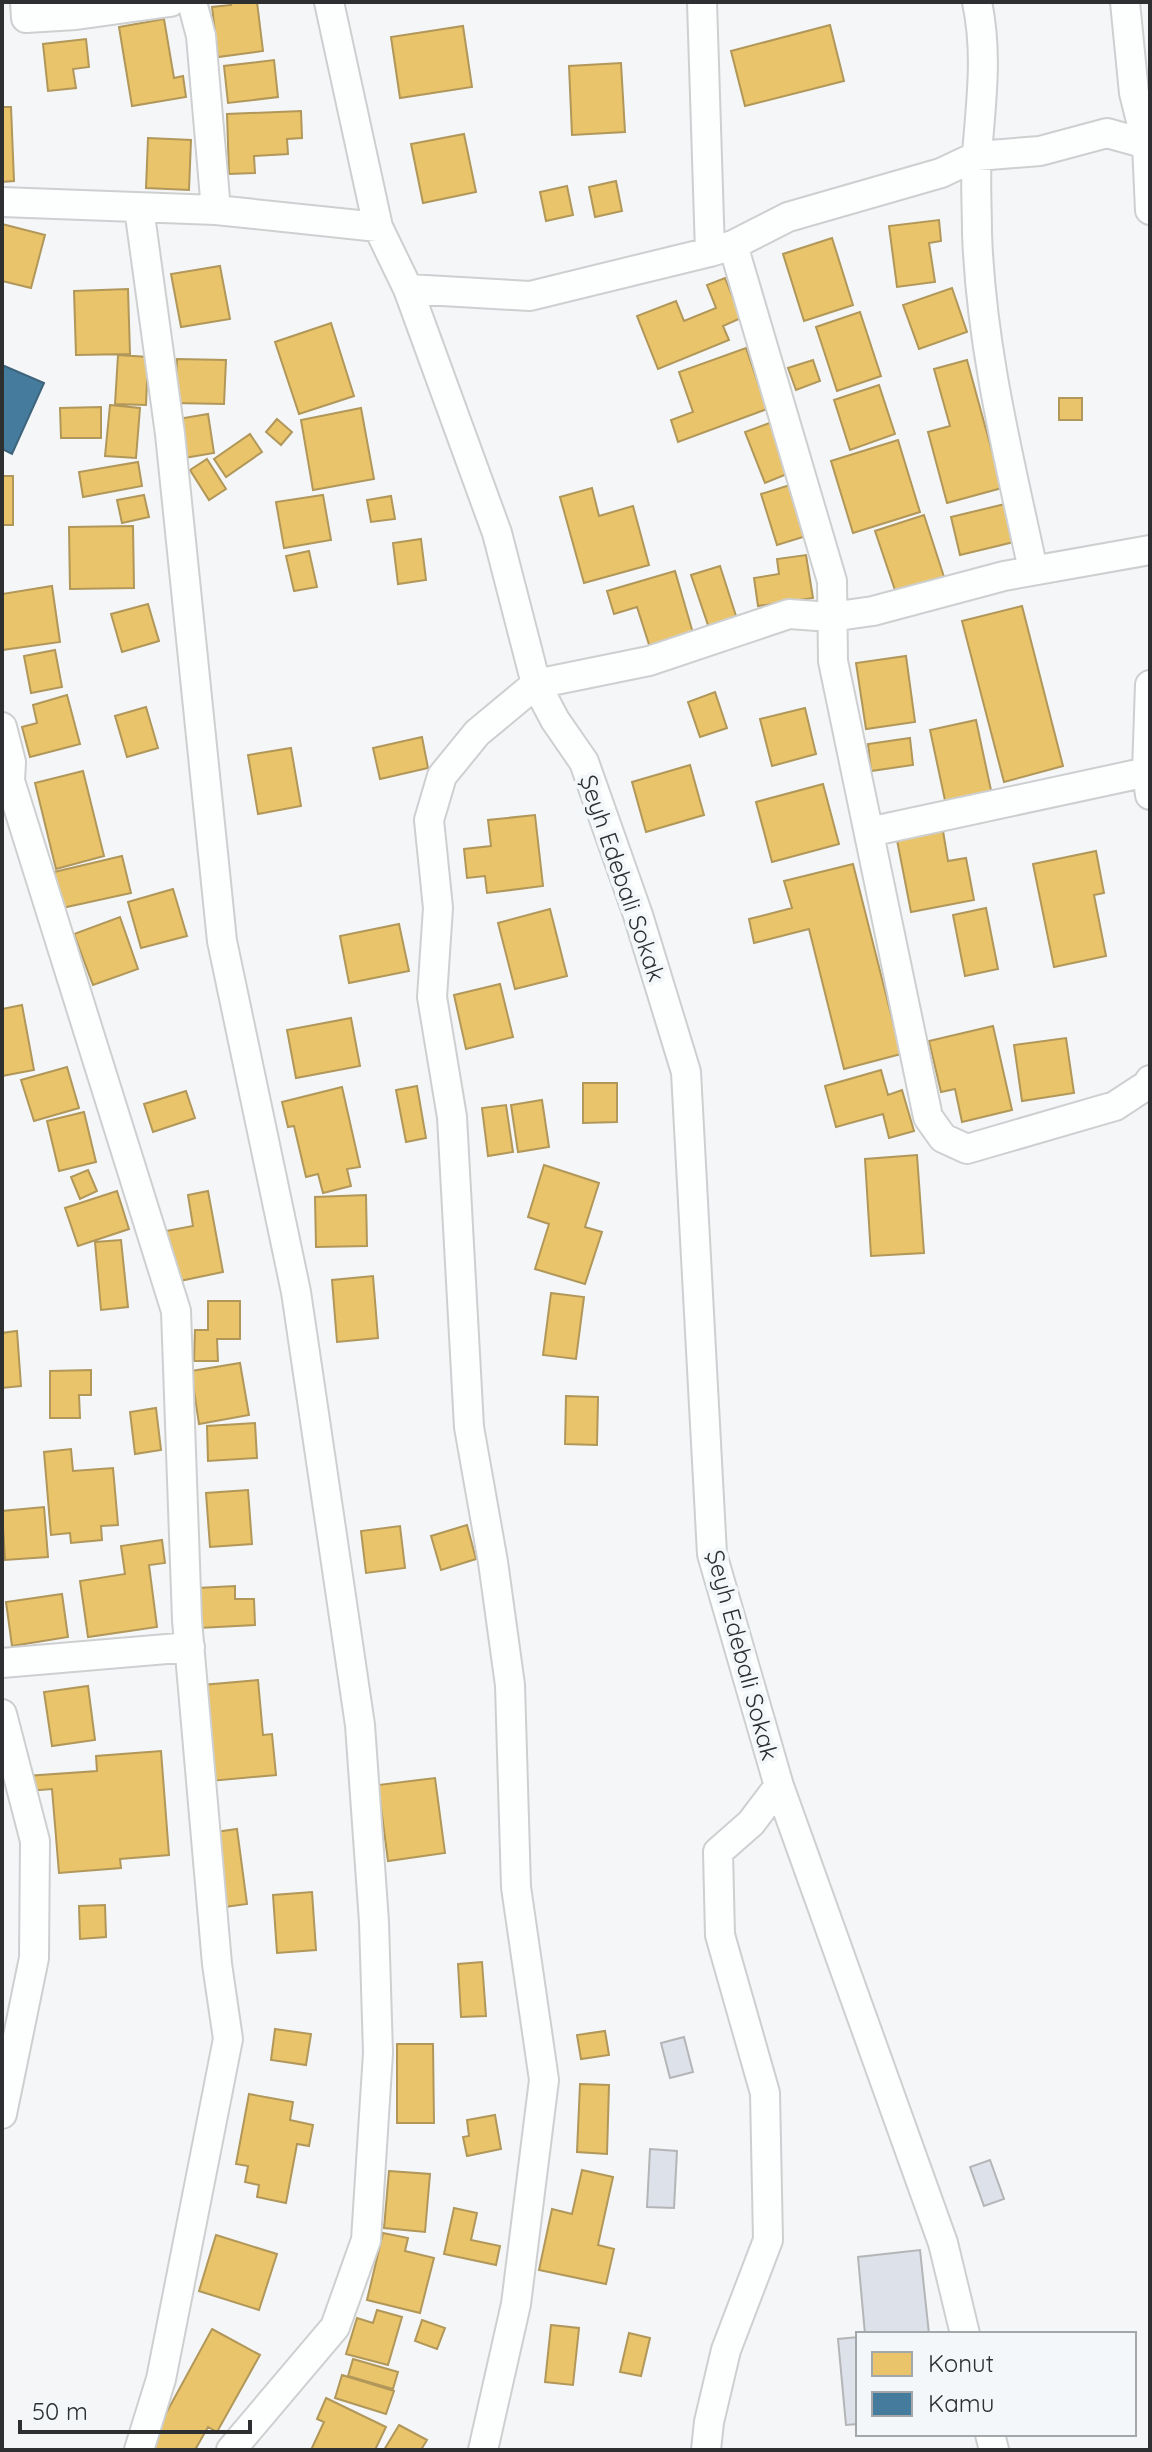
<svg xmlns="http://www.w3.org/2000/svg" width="1152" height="2452" viewBox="0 0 1152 2452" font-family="Quicksand,sans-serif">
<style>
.homes{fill:#e9c46a;stroke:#b19759;stroke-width:2}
.public{fill:#457b9d;stroke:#3e647c;stroke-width:2}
.building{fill:#dde1e9;stroke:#b4b5b7;stroke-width:2}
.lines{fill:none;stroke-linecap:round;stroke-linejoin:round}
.minor-casing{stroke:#cecfd0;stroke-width:32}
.minor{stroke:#fdfefe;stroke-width:28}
.labels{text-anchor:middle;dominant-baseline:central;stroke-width:8;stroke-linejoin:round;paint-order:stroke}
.street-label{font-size:24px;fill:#2e2f30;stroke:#f3f7f9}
</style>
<rect width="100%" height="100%" fill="#f4f6f8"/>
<path class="homes" d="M230,2H257L263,51L218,57L212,7L231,5Z
M164,19L174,78L183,76L186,97L132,106L119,27Z
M830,25L844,81L745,106L731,51Z
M463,26L472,87L400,98L391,37Z
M86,39L89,67L73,69L76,88L48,91L43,44Z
M274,60L278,97L228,103L224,66Z
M621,63L625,132L572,135L569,66Z
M2,107H11L14,181L2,182Z
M301,111L302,138L287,139L288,154L254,156L255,173L229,174L227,114Z
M464,134L476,192L423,203L411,144Z
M148,138L191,140L189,190L146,188Z
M616,181L622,211L595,217L589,187Z
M567,186L573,215L546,221L540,192Z
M939,220L941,241L929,243L935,282L897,287L889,226Z
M2,224L45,235L31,288L2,281Z
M832,238L853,305L804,321L783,254Z
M220,266L230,319L181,327L171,274Z
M725,278L741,318L723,326L729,340L658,369L637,316L676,301L684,321L716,308L707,285Z
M952,288L967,332L919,349L903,305Z
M128,289L130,354L76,355L74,291Z
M860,312L881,376L837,391L816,327Z
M331,323L354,396L299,414L275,342Z
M746,348L767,409L678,442L671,420L693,412L679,372Z
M118,355L148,357L146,405L115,404Z
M177,359L226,360L224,404L175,403Z
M813,360L820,381L796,390L788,368Z
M967,360L1002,488L947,503L928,432L950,426L934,369Z
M879,385L895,434L850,450L834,400Z
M1059,398H1082V420H1059Z
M110,405L140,408L136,458L105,456Z
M101,407V438H61L60,408Z
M361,408L374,479L313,490L301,420Z
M208,414L214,453L184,458L178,419Z
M277,419L292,432L281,445L266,432Z
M772,422L792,472L765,483L745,432Z
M250,434L262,452L226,477L214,459Z
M898,440L920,512L853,533L831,461Z
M207,459L226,489L209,500L190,470Z
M138,462L142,486L83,497L79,472Z
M2,476H13V525H2Z
M790,485L806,536L777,545L761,494Z
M592,488L599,516L633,506L649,565L584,583L560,497Z
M144,495L149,517L122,523L117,500Z
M323,495L331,540L284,548L276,502Z
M391,496L395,519L371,522L367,500Z
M1005,504L1014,542L960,555L951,517Z
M924,515L945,580L897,596L875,531Z
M133,526L134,588L70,589L69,527Z
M421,539L426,580L398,584L393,543Z
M309,551L317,587L294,591L286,556Z
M806,555L813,598L758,606L754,578L779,574L777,559Z
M720,566L737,619L709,628L691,575Z
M675,571L695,640L652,654L637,607L614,614L607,591Z
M52,586L60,642L2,650V594Z
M148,604L159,641L122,652L111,614Z
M1022,606L1063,766L1004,782L962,621Z
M55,650L62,687L31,693L24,656Z
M906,656L915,722L866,729L856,663Z
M715,692L727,728L700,737L688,702Z
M67,695L80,744L30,757L22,727L37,723L33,705Z
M146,707L158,748L127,757L115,716Z
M805,708L816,754L772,766L760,719Z
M976,720L992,795L946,805L930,730Z
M422,737L428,768L380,779L373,748Z
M910,738L913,765L871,771L868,744Z
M291,748L301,806L258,814L248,755Z
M690,765L704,815L646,832L632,782Z
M83,771L104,856L56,869L35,783Z
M823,784L839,844L772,862L756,802Z
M535,815L543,886L487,893L485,876L467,878L464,849L491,846L488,820Z
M943,831L948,861L966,858L974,900L911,912L897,840Z
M1096,851L1104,893L1094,895L1106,956L1054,967L1033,864Z
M122,856L131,893L62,908L54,872Z
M853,864L901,1054L844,1069L809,929L754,943L749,919L792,908L784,881Z
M173,889L187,936L141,948L128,902Z
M986,908L998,969L965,976L953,915Z
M550,909L567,976L515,989L498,923Z
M120,917L138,969L93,985L74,934Z
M399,924L409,971L349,983L340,936Z
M500,984L513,1037L466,1049L454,995Z
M22,1005L34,1070L2,1076V1009Z
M351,1018L360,1066L296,1078L287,1030Z
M993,1026L1012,1110L962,1122L955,1089L941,1092L929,1041Z
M1066,1038L1074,1093L1022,1101L1014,1045Z
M67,1067L79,1108L34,1121L21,1080Z
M881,1070L888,1095L902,1090L914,1131L889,1138L883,1114L836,1127L825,1086Z
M583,1083H617V1122L583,1123Z
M417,1086L426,1138L406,1142L396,1090Z
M342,1087L360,1167L347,1169L351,1186L323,1193L318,1174L306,1177L294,1126L288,1127L282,1102Z
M186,1091L195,1118L153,1132L144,1104Z
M542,1100L549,1147L518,1152L511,1105Z
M506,1105L513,1152L488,1156L482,1108Z
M84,1112L96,1162L59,1171L47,1121Z
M917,1155L924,1253L871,1256L865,1159Z
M544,1165L599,1183L585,1227L602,1232L585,1284L535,1269L549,1224L528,1217Z
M88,1170L97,1191L80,1199L71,1177Z
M117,1191L129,1229L78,1246L65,1208Z
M208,1191L223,1272L175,1282L166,1231L193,1226L188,1195Z
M366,1195L367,1246L316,1247L315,1197Z
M121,1240L128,1307L101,1310L95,1242Z
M373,1276L378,1338L337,1342L332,1280Z
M551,1293L584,1297L576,1359L543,1355Z
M208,1301H240V1339H217L218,1361H194L195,1330H208Z
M17,1331L21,1386L2,1388V1333Z
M240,1363L249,1415L199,1424L191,1371Z
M91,1370V1395H79L80,1418H50V1371Z
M566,1396L598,1397L597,1445L565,1444Z
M156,1408L161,1450L135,1454L130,1412Z
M255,1423L257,1458L208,1461L207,1426Z
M71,1449L73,1471L113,1468L118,1525L101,1526L102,1540L71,1543L70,1533L51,1535L44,1452Z
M248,1490L252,1544L210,1547L206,1493Z
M44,1507L48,1557L5,1560L2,1511Z
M467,1525L476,1559L441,1570L431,1536Z
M400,1526L405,1568L366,1573L361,1531Z
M162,1540L165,1563L149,1565L157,1627L88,1637L80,1581L125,1574L121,1546Z
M235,1586V1599H254L255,1625L199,1628L197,1588Z
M62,1594L68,1637L12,1646L6,1602Z
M258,1680L263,1735L272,1734L276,1775L210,1781L202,1685Z
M88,1686L95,1740L52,1746L44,1692Z
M161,1751L169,1855L120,1859L121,1868L59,1873L52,1789L28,1791L26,1776L97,1771L96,1756Z
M435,1778L445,1853L388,1861L378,1785Z
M237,1829L247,1904L217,1908L208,1833Z
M312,1892L316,1950L277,1953L273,1895Z
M105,1905L106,1937L80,1939L79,1906Z
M482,1962L486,2016L461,2017L458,1964Z
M275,2029L311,2034L306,2065L271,2060Z
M605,2031L609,2055L581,2059L577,2035Z
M397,2044H433L434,2123H397Z
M580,2084L609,2085L607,2154L577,2152Z
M249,2094L293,2102L290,2120L313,2125L309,2146L297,2144L286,2203L257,2197L259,2185L245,2182L248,2166L236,2164Z
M495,2115L501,2149L467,2156L463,2137L469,2136L467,2120Z
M582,2170L613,2177L598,2245L614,2249L606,2284L539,2270L552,2209L572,2214Z
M389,2171L430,2174L425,2232L384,2228Z
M454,2208L477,2213L471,2240L500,2246L496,2265L444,2254Z
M383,2233L408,2238L405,2251L434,2258L420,2313L367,2300Z
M216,2235L277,2254L259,2310L199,2291Z
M377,2310L402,2317L388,2365L346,2354L357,2318L373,2323Z
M422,2320L445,2328L437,2349L415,2341Z
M551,2325L579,2328L573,2385L545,2382Z
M212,2329L260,2355L217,2432L208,2427L195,2450H146Z
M629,2333L650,2338L641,2376L620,2372Z
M353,2359L398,2372L393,2389L348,2376Z
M342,2375L394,2391L386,2414L335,2398Z
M326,2398L386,2427L375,2450H311L324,2422L317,2419Z
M399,2425L427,2440L421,2450H384Z"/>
<path class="public" d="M2,365L44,383L12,454L2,449Z"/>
<path class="building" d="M684,2037L693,2072L670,2078L661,2043Z
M650,2149L677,2151L674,2208L647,2207Z
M990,2160L1004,2199L984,2206L970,2167Z
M920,2250L929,2334H865L858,2257Z
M858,2337V2424L846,2425L838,2339Z"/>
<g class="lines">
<g class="minor-casing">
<path id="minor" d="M25,2L26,18L76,15L170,2
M192,2L201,36L216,210
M329,2L378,227L408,289L497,533L536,684L555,720L584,762L638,915L686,1072L712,1554L779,1786L943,2243L965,2334
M702,2L710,252
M977,2C988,54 981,102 977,154C975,180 977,207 977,233C981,348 1009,458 1033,570
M1125,2L1134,93L1147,145L1150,210
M2,202L216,210L378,227
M139,208L170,434L222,941L296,1292L360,1725L374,1922L378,2053L366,2240L335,2327L231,2450
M733,245L832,581L833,661L928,1117L943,1138L967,1149L1115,1106L1147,1085L1150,1080
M408,289L530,296L710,252L733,245L788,217L941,173L977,156L1040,151L1107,133L1150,145
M1150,685L1147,772L1150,795
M2,727L11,762L10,781L176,1311L187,1620L217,1964L228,2039L161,2379L139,2450
M869,832L1147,772
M2,1663L190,1647
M2,1714L35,1841L34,1958L2,2114
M990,2434L994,2450
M483,2450L516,2304L544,2080L516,1887L510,1685L493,1562L469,1427L452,1117L432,997L438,908L429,820L442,776L477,733L536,684L649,661L789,614L831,617L873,611L1004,576L1150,550
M706,2450L709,2422L726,2350L768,2240L765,2093L720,1935L718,1852L751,1823L779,1786"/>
</g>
<use href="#minor" class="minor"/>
</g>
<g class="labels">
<g class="street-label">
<text transform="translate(623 878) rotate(71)">Şeyh Edebali Sokak</text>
<text transform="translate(743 1655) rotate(75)">Şeyh Edebali Sokak</text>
</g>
</g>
<rect width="1152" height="2452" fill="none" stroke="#2e2f30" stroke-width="8"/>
<rect x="856" y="2332" width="280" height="104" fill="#f3f7f9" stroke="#a4a7a9" stroke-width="2"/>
<rect x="872" y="2352" width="40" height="24" fill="#e9c46a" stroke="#a4a7a9" stroke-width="2"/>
<text x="928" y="2372" font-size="24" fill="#2e2f30">Konut</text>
<rect x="872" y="2392" width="40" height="24" fill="#457b9d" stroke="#a4a7a9" stroke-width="2"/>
<text x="928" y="2412" font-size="24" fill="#2e2f30">Kamu</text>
<path d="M20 2420v12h230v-12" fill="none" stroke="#2e2f30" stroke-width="4"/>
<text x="32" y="2420" font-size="24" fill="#2e2f30" stroke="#f3f7f9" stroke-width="6" paint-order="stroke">50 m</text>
</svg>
